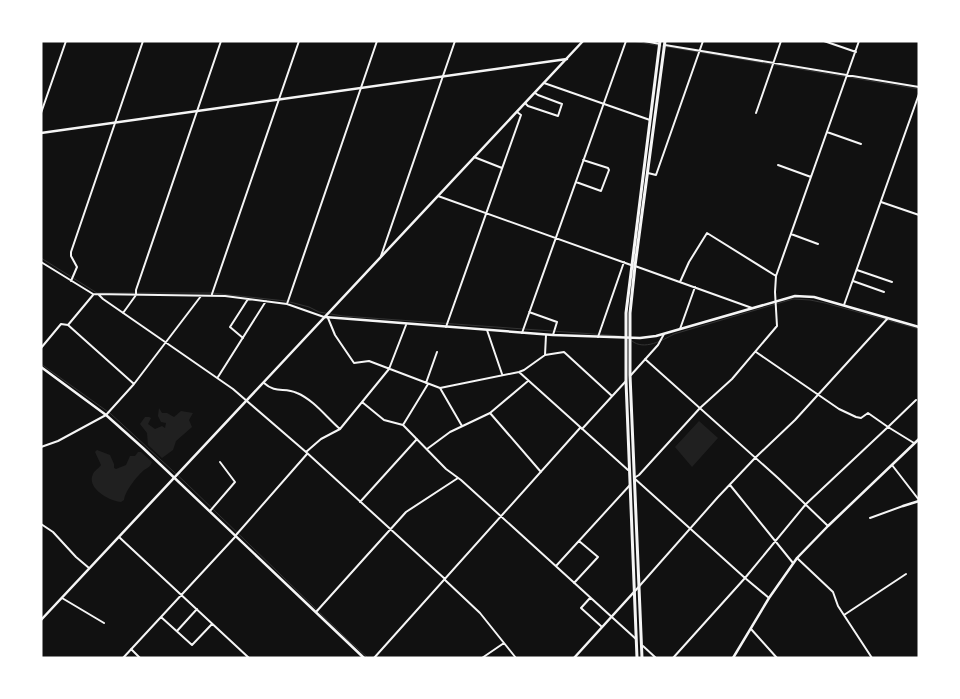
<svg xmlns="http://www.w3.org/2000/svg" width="960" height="699" viewBox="0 0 960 699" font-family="'Times New Roman',serif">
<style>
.green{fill:#202020}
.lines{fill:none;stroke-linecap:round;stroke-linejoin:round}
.stream{stroke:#333;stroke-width:1}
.minor{stroke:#f5f5f5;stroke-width:2}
.tertiary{stroke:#f5f5f5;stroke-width:2.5}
.primary{stroke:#f5f5f5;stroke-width:2.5}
.trunk{stroke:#f5f5f5;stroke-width:3}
</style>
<rect width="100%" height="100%" fill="#111"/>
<path class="green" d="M159,408L162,413H167L174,417L181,411L193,413L189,420L192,427L176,441L173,450L162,458L148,445L147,433L140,424L145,417H149L151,418L148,424L155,429L162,426L165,428L166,423L161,422L158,416Z
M699,421L718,438L692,467L675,447Z
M97,450L110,455L114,464V468L116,469L126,465L130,456H135L138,452H141L152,462C150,467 149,467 144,470C137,476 125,491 124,500L121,502C109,501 86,488 93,474C94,471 99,468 101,465L95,452Z"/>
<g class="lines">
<path class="stream" d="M632,41L919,89
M41,258L97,293H212L286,301L309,307L319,312L343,316L621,336
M632,341C644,351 663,340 674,334L793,299L810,300L825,303L919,329
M41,364L111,414L186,483L347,639L368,658"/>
<path class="minor" d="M644,41L660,44
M824,41L856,52
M859,41L776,276L775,292L777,326L732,379L700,408L639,475L634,478L745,578L806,504L888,427L914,443
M665,45L919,87
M544,83L650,120
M525,103L528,106L558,116L562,104L538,95L535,93
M41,113L66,41
M756,113L781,41
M827,132L861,144
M474,157L502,168
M778,165L811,177
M648,173L656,175L703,41
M576,182L601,191L609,170L608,168L583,160
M438,196L631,265
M881,202L919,215
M791,234L818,244
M381,256L455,41
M41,262L93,294L225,296L287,304L324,317
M635,266L752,308
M857,270L892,282
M71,281L77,267L71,256V252L143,41
M853,281L884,292
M680,282L689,262L707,233L776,276
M212,294L299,41
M93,295L68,325L134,384
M99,295L103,299L233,389L306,452L445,579
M287,304L377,41
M844,305L919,94
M529,312L557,322L553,335
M123,313L136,295V290L221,41
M328,318L335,335L354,363L369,361L440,388L519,372L524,370L545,355L564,352L612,396
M446,327L521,115L517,112
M680,329L695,287
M487,330L502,374
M522,333L626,41
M598,337L624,262
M243,338L230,327L248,299
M41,348L61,324L68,325
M756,352L839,409L856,417L861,418L868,413L888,427L916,400
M545,355L546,335
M645,359L778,478L828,526
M519,372L628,470
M631,375L658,345L664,334
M218,377L266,301
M264,383C276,394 284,387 297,393C314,400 327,418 340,429
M426,383L437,352
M440,388L462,426
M362,402L384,420L403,425L446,469L461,480L636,639
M490,413L541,472
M403,425L428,384
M582,429L626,381
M41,447L58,441L106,415L134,384L201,296
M427,449L450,432L490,413L528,381
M306,452L321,439L340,429L389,369L406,325
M892,465L919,500
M730,485L793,563
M360,502L417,439
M210,511L235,482L220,462
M870,518L903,506
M41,524L53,532L76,557L89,568
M236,535L307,454
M119,537L249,658
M797,558L833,592L838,606L872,658
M556,566L630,485
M445,580L480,613L516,658
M574,583L598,557L579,541
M635,591L718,497L755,458L795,420L888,318
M62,598L104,623
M590,598L581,608L602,627
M316,612L406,512L458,478
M844,615L906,574
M161,617L192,645L212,624
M751,629L777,658
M177,631L197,609
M643,646L656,658
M131,649L140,658
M123,658L235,537
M374,658L580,428
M482,658L504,643
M673,658L745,578L769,598"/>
<path class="tertiary" d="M41,133L567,59
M325,317L553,335L640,338L656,336L795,296L814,297L919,327
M41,367L106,415L143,448L364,658
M903,506L919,501
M574,658L634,592
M733,658L769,598L797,558L828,526L919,439"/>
<path class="primary" d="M41,620L583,41"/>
<path class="trunk" d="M637,658L626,381V313L660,41
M642,658L630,375V313L635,266L665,41"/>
</g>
<rect width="960" height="699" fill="none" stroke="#ffffff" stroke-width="85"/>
</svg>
